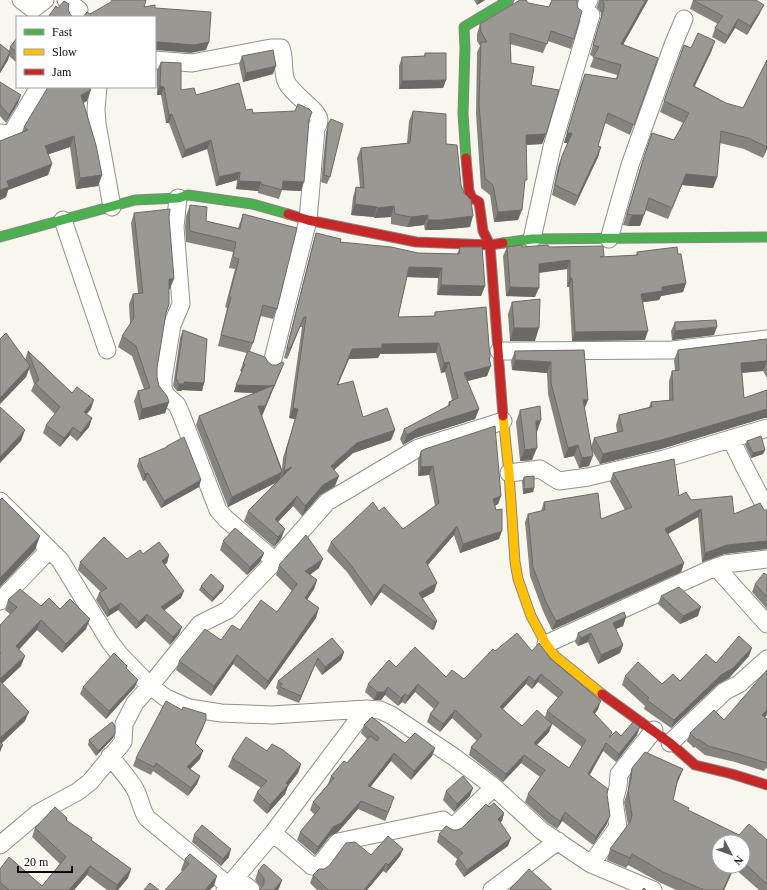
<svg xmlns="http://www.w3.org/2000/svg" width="767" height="890" viewBox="0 0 767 890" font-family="Georgia,serif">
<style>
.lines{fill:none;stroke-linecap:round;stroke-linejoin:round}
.street-casing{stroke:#92908c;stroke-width:19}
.fast-casing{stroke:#888783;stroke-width:11}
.slow-casing{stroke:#888783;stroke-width:11}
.jam-casing{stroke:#888783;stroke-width:11}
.street{stroke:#fefefc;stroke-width:17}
.fast{stroke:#4caf50;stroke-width:9}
.slow{stroke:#ffc107;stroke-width:9}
.jam{stroke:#c62828;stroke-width:9}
.wall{fill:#85837e;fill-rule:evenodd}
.shaded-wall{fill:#6c6a67}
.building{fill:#9b9893;stroke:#6c6a67;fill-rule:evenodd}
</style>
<rect width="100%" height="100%" fill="#f9f6ed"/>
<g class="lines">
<g class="street-casing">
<path id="street" d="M21,0L33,9L45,0
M66,0L79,10L75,17
M155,60L192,63L271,48H281C285,58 282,71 286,81C291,94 319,110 319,120C319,123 317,127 316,129L308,220L272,363
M98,87L96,109L97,124L112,207
M0,133L11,134L39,87
M178,198L175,227L181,304L172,325L163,379V387L165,394L177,405L181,414L218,510L226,519L275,561
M63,220L107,350
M532,239L552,147L591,15L583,12L589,0
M609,239L630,165L673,45L684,19
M499,351L672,350L767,339
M731,439L743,464L767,510
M509,473L540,469L559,481L588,477L664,459L767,428
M0,501L60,560L110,642L120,655L150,686L166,698L189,708L221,713L272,715L366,709L380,710L391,715L454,757L494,787L542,831L591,864L653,890
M716,567L767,624
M0,601L49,550
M546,644L711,569L725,564L767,559
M670,743L725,691L739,684L767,659
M110,756C118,767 128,777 135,789C140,798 141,809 147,818L229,886
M273,833L312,866L318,867L338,842L443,820L452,828L494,787
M0,845L38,813L77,792L90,782L123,742L124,724L135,703L150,686L200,624L228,610L275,561L327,502L418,448L503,421
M591,864L618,827L614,801L618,787L619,774L654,730
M236,878L251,890
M225,890L273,833L366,709
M492,890L558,841"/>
</g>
<g class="fast-casing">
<path id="fast" d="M466,158L463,114L465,48L464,27L509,0
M0,237L135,200L178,198L188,195L252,204L288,214
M503,243L532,239L767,237"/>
</g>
<g class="slow-casing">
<path id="slow" d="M503,416L509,473L515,562L518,579L531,616L546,644L555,656L602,694"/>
</g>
<g class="jam-casing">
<path id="jam" d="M466,158L469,191L472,198L479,202L483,231L490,245L503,416
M288,214L308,220L416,242L490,245L503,243
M602,694L670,743L695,765L732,774L767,785"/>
</g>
<use href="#street" class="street"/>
<use href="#fast" class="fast"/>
<use href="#slow" class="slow"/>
<use href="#jam" class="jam"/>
</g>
<path class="wall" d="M474,0H485L477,5Z
M552,0H578L577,2L574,39L571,49L548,41L543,53L510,44L511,63L531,85L546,134L542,144L526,145L524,187L518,220L494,222L490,195L481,188L476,114L477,52L480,46L477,41V34L480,24L528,3L549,7Z
M599,0H648L623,44L658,58L630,135L605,123L598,146L601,147L598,157L575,206L552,195L558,166L562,156L568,143H564L581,84L585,74L616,79L617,75L590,67L594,57L590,55L601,17V13L597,7Z
M693,0L760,13L747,35L735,28L725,44L712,37L715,28L718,24L690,9Z
M17,38V63L9,56L8,60L0,73V44L9,51L10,47Z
M715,41L711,52L695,86L726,103L743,108L767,60V149L763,158L744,149L720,143L717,177L713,188L682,185L668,219L645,210L640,226H628L623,225L640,168L652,133L674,140L683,123L660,112L684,45L691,48Z
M425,53L446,80L443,88L399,89V66L402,57L424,56Z
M242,56L273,74L243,82L239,64Z
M161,62L181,90L246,110L253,113L309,120L301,191L282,190L279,199L258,193V191L236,189L237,180L216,186L207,149L182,158L169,123H166L161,95H157V70Z
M0,82L18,103L6,123L0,116Z
M87,101L83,103L102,175L98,186L76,189L70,147L48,154L52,164L48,175L8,190L6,197L0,200V141L22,132L24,127Z
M413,111L446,144L461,185L470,227L438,230H425L424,225L407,227L391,224V217L374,218V217L351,215L353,197L356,187H360L357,158L361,148L407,143L409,121Z
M331,119L330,177L327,184L321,182L326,132Z
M190,205L206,221L238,228L243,214L277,309L273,319L261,316L253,343L250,351L272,365H277L284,363L262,416L282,469L283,458L295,419L289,418L302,327H300L287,359L284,358L313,243L316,233L340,242L418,253L457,254L460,247L485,286L481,296L437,295L438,278L407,277L398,317L434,316L435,312L490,358L487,376L467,381L479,409L475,419L415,438L403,445L400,439L404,429L447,407L449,402L452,400L445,372L441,373L436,353L380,354L378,358L349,359L338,385L363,417L395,430L391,440L353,453L334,470L335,486L320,495L302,516L293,506L278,522L281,539L274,547L244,521L248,511L275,483L228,507L196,425L199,416L254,393L234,392L242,372L240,371L247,353L218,346L227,308L225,307L235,269L229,268L233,252L186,242L185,227L186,216Z
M134,213L169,217L170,289H169L157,368V377L159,386L169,402L165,413L139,420L134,401L138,391L144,389L132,356L118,347L122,336L130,324L129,304L133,294L138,293L131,223Z
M507,247H549L604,257L636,255L637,252L678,254L686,283L683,292L661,296L659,300L643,302L645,340L572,341L569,287H567V269L539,273L535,297L506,296L503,256Z
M512,302L535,341H510L508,314Z
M675,322L714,335L672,340L671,331Z
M183,330L204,383L202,391L182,390L181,391H177L173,386L180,338Z
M0,339L25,360L28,351L72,393L91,409L86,414L92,418L89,427L77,441L70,435L60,447L43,433L46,425L55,414L31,391L34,384L29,369L26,377L0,404Z
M767,339V378L763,371L742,373L744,398L767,390V418H764L661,449L600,464L591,449L589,466L579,468L574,456L564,458L548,394L547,373L512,370L511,361L515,351L584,350L588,400L584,409L591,447L594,438L617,432L616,425L619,415L649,407L651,402L669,400V381L672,371H675L674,360L678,350Z
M520,410L537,432H536L532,460L520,461L516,422Z
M747,441L765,450L763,454L751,458L745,445Z
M167,446L199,487L161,508L145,480L143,481L137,466L139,459L166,448Z
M421,451L501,496L498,504L495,506L499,539L460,553L454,535L428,565L434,592L422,598L437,621L434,629L432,630L381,592L371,606L347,572L327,551L331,542L379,511L403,529L435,506L429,475L418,476V460Z
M613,473L679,496L734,514L764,510H767V549L724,554L702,562L698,517L668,534L684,563L681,572L552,630L543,611L530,576L525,522L528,514L541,511L544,502L601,519L625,510L610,482Z
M524,477L534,488L533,492L523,494L522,481Z
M223,541L264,553L260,562L247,575L220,550Z
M143,554L169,555L167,563L165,564L181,598L164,610L182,627L179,634L170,645L145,621L136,629L118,610L107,617L96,600L99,593L101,592L78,570L80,562L127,559Z
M279,565L319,568L310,575L317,580L314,589L307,600L316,618L265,690L233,664L211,696L176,670L179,661L277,612L292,591L276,575Z
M767,575V609L752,592L755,584Z
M201,586L223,590L212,602L199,590Z
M661,596L698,616L680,624L658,604Z
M8,600L41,606L60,609L86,629L62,653L37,630L19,650L21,666L2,683L25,721L1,743L0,752V625L10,614L5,610Z
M626,617L623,626L615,629L623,645L620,653L598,664L588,642L578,646L575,642L578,633Z
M332,638L344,652L341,660L322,675L315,665L299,703L277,694L278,690L276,688L278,681Z
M495,651H532L550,658L598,709L595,714L611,736L637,735L616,762L603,751L590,775L607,794V824L593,845L562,821L557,829L548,823L525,802L528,794L540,777L521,763L503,782L469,755L471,747L477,741L452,718L440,732L427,722L430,714L434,709L415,692L405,704L402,702L398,706L385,695L381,700H374L365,692L368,684L396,667L446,677L464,679ZM538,682L558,698L547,711L545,717L522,726L503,709L526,684L532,689ZM552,724L582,747L569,768L537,745L549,732Z
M749,656L729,678L718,684L671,728L644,709L645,706L622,685L625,676L662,684L680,681L716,663Z
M83,687H135L106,719L80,694Z
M765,717L767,719V769L766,768L764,771L735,762L705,755L695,747L694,748L687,741L690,733L724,720Z
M364,725L405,743L435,748L432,756L411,780L391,761L370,787L391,806L385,821L358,809L338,832L330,836L315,855L297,840L300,832L315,815L310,810L313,802L328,784L331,776L347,763L367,739L361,733Z
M203,728L195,744L200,759L190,769L200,776L197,784L188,796L153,771L151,775L133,766L136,758Z
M113,738L96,756L88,745L89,740Z
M267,751L301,764L298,773L288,786L285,794L267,814L253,801L257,792L261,788L228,767L232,758Z
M632,768L683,769L677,784L673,800L688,810L739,835L767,840V890H759L734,868L724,890H676L659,882L628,865L626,868L607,860L610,849L628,825L624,802L628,790L629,778ZM743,842V866H719Z
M446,791L470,796L454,812L443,800Z
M489,807L504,813L502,821L500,822L508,846L464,877L455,864L457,859L437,842L439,834L453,830H457L462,828Z
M67,818V821L92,838L91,840L131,869L128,878L118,890H107L87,875L74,890H0V869L42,886L60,864L32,837L35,828Z
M194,835L229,857L221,866L192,842Z
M403,849L400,856L386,873L383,871L367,890H317L310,883L313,875L324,869L371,855Z
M185,859L214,886L182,871L181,870Z
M258,871L282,880L279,888L278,890H259L261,889L260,887L255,880Z"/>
<path class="shaded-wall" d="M479,0H485L477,5Z
M646,0H648L618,54L621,44Z
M764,5L760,13L747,35L750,26Z
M738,19L735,28L725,44L728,36Z
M715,41L711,52L689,97L693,86Z
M158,42H209L206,50L191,53L155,50V43Z
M10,52L8,60L0,73V71Z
M276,66L273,74L243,82L246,73Z
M446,80L443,88L399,89L402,81Z
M160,86L164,87L161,95H157Z
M91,90L87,101L77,106L81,95Z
M21,95L18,103L6,123L9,115Z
M172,114L169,123H166L169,115Z
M567,133H572L569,143H564Z
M546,134L542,144L522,145L526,135Z
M74,136L70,147L41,157L45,146Z
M211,140L207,149L182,158L185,150Z
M767,146V149L763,158Z
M601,147L598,157L575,206L578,196Z
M52,164L48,175L8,190L6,197L0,200V190L7,181Z
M240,172L237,180L216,186L219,177Z
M686,174L717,177L713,188L682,185L668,219Z
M102,175L98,186L76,189L80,178Z
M239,181L261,182L258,191L236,189Z
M283,181L304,182L301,191L280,190Z
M355,204L377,207L374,217L351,215Z
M394,206L391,217L374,218L378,208Z
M522,210L518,220L494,222L498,212Z
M428,215L424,225L407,227L411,217Z
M632,215H644L640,226H628Z
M473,216L470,227L438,230H425L428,220Z
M570,260L567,269L536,273L539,264Z
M409,267L442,268L438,278L405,277Z
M570,278H572L569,287H567Z
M169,279H174L170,289L165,290Z
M686,283L683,292L661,296L659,300L638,303L641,294L662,287Z
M441,285L485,286L481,296L437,295Z
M510,287L539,288L535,297L506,296Z
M304,317L300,327L287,359L290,349Z
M717,327L714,335L672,340L675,331Z
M514,328H539L535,341H510Z
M648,331L645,340L572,341L575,332Z
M439,343L436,353L380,354L378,358L349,359L333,395L337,385L352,349L382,344Z
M489,358H490L487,367L491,366L487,376L460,383L464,373Z
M515,360L551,362L547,373L512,370Z
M767,361L763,371L737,373L741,363Z
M449,362L445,372L441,373L444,363Z
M284,363L262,416L258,406L270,394L234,392L236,385Z
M30,366L26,377L0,404V398Z
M184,382L204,383L202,391L182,390L181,391H177L179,384Z
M94,400L91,409L81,421L84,412Z
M583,400H588L584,410Z
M169,402L165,413L139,420L142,409Z
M293,408L298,409L295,419L289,418Z
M479,409L475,419L415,438L403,445L407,435L419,428Z
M767,409V418H764L661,449L600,464L603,454Z
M92,418L89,427L77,441L81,433Z
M541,420L537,432L532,433L536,421Z
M73,427L70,435L60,447L64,438Z
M25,430L21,441L0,463V457Z
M395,430L391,440L353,453L327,476L331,466L357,443Z
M578,445L574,456L564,458L568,448Z
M537,448L532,460L520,461L525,450Z
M765,450L763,454L751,458L753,453Z
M593,456L589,466L579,468L582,458Z
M433,466L429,475L418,476L421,467Z
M292,467L280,481L284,471Z
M282,472L279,481L228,507L232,497Z
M148,473L145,480L143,481L145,474Z
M339,476L335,486L320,495L302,516L305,506L323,485Z
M201,480L199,487L161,508L164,501Z
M534,488L533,492L523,494L524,489Z
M297,496L293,506L271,529L275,519Z
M501,496L498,504L490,507L493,499Z
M701,509L698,517L662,537L665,529Z
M457,526L454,535L423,570L426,562Z
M285,529L281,539L274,547L278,537Z
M502,531L499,539L460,553L463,544Z
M40,536L35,550L0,587V578Z
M767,541V549L724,554L702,562L705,553L727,545Z
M264,553L260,562L247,575L250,567Z
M169,555L167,563L160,568L162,561Z
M323,559L319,568L301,581L305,571Z
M684,563L681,572L552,630L556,621Z
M317,580L314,589L301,608L305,598Z
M437,583L434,592L416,602L419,593Z
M384,584L381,592L371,606L374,597Z
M224,586L223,590L212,602L213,598Z
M184,591L181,598L158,615L161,607Z
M121,603L118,610L107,617L109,610Z
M701,607L698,616L680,624L683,616Z
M319,608L316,618L265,690L268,681Z
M147,614L145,621L136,629L139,622Z
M626,617L623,626L610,632L613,623Z
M90,619L86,629L62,653L66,644Z
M41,620L37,630L12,656L16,646Z
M437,621L434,629L432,630L435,622Z
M182,627L179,634L170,645L173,637Z
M591,633L588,642L578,646L581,638Z
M623,645L620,653L598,664L601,655Z
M752,648L749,656L729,678L718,684L671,728L674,720L721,675Z
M344,652L341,660L322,675L325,667Z
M237,655L233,664L211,696L214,686Z
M25,656L21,666L0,686V679Z
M318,658L315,665L299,703L301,696Z
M541,674L538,682L532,689L535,681Z
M529,676L526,684L497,715L500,707Z
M138,680L135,687L106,719L109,711Z
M418,684L415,692L405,704L408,696Z
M388,687L385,695L381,700H374L377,692Z
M405,694L402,702L398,706L401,698Z
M601,701L598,709L590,720L593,712Z
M455,710L452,718L440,732L443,724Z
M767,710V715L759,723L762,715Z
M29,712L25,721L0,745V738Z
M206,720L203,728L192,751L195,743Z
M552,724L549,732L531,751L534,743Z
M640,727L637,735L616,762L619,754Z
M115,734L113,738L96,756L98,751Z
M606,743L603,751L585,782L588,774Z
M3,745L0,752V747Z
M435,748L432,756L411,780L414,771Z
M203,751L200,759L184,775L187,767Z
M394,753L391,761L365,794L368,786Z
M524,755L521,763L503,782L506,774Z
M301,764L298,773L288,786L285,794L267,814L270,805Z
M683,769L679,779L674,788L678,778Z
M200,776L197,784L188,796L191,788Z
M473,788L470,796L454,812L457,804Z
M394,797L391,806L385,821L388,812Z
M361,801L358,809L338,832L330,836L315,855L318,847L333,827Z
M565,812L562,821L557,829L560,821Z
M504,813L502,821L495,827L498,819Z
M610,816L607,824L593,845L596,837Z
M511,838L508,846L464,877L467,870Z
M231,849L229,857L221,866L223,859Z
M403,849L400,856L386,873L388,865Z
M632,854L628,865L626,868L630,858Z
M386,863L383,871L367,890H364Z
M90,866L87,875L74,890H69Z
M734,866H735L724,890H723Z
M131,869L128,878L118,890H116L117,885Z
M217,876L214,886L210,890H205Z
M282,880L279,888L278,890H274Z"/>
<path class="building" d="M112,0H146L144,7L155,5V8L211,12L209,42L194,45L158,42L155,43V17H83L87,12L90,14L111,2Z
M520,0H526L528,3L549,7L552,0H577V4L578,8L582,11L574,39L551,31L547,44L510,33L511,63L534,67L531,85L559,90L546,134L526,135L527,180H525L522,210L498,212L493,185L485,178L479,104L481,42H487L481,32L480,24Z
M602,0H646L621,44L658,58L634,125L608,113L598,146L601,147L578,196L555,185L562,156L572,133H567L585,74L617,79L621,65L593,57L599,47L593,45L604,8V3Z
M693,0H756L764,5L750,26L738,19L728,36L715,28L723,16Z
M64,1L69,4L68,9L70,14L73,17H48L56,6L58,8Z
M698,33L715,41L693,86L726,103L743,108L767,60V147L748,138L721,131L717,177L686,174L672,208L649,198L644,215H632L627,214L644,157L652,133L674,140L689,113L664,101L684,45L691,48Z
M17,38V52L10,47Z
M0,44L10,52L0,71Z
M273,50L276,66L246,73L242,56Z
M425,53H446V80L402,81V57L425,56Z
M161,62L181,63V90L194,88L196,95L239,83L246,110L252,109L253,113L295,111L298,104L309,109L312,112L309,120L304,182L283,181L282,190L261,184V182L239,181L240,172L219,177L211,140L185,150L172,114L169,115L164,87L160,86Z
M0,82L21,95L9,115L0,105Z
M48,87H89L91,90L81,95L96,145L102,175L80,178L74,136L45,146L52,164L7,181L9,187L0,190V141L28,130L24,127Z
M413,111L446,114V144L457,145L461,185L464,193L471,200L473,216L441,220H428V215L411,217L395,214L394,206L378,208L377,207L355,204L356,187L364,188L361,148L410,143Z
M331,119L343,124L330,177L324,175L328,124Z
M190,205L207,207L206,221L240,229L243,214L297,228L277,309L263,305L253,343L221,335L231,297H229L239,259L233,257L236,242L190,231L189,217Z
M170,209L169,217L174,279H169V304L166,313L157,368V377L159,386L167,396L169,402L142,409L138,391L150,388L136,346L122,336L134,318L133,294L143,293L134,213Z
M316,233L341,239L340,242L391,247L418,253L459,254L460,247H482L485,286L441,285L442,268L409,267L398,317L435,316V312L486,307L490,358H489L491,366L464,373L479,409L419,428L407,435L404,429L450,405L449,402L458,398L449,362L444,363L439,343L382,344V348L352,349L337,385L353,381L363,417L387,408L395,430L357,443L331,466L339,476L323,485L305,506L297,496L275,519L285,529L278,537L248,511L292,467L284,471L287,448L298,409L293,408L306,317H304L290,349L287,348Z
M522,245V247L548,245L549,247L603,246L604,256L600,257L638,255L637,252L677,247L678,254H681L686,283L662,287V291L641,294L648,331L575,332L572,278H570V260L539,264V288L510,287L507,247Z
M540,299L539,328H514L512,302Z
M716,320L717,327L675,331V322Z
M183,330L207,339L204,383L184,382V384H179L176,378Z
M6,333L30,366L0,398V339Z
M767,339V361L741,363L744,398L767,390V409L665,439L603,454L594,438L623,431L619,415L652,407L651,402L673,400L672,371L679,370L678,350Z
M584,350L588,400H583L593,456L582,458L578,445L568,448L551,383V362L515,360V351Z
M28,351L72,393L77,387L94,400L84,412L92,418L81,433L73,427L64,438L46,425L60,407L35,383L39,380Z
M248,351L265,357L268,362L272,365H277L282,362L284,363L274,386V385L271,386L236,385L245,364H243Z
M274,385L265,406H258L282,472L232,497L199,416Z
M540,406L541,420L536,421L537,448L525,450L520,410Z
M0,407L25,430L0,457Z
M495,426L501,496L493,499L496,510L502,509V531L463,544L457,526L426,562L437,583L419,593L437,621L435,622L384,584L374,597L350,564L331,542L373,502L379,511L384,507L403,529L439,503L433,466L421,467V451L425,449Z
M761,436L765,450L753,453L747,441Z
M184,437L201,480L164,501L148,473L145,474L139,459L167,447V446Z
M674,459L679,496L686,492L691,500L732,496L734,514L760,503L764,510H767V541L727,545L705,553L701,509L665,529L684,563L556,621L546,602L533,567L528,514L545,510L544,502L598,493L601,519L632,507L613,473Z
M534,476V488L524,489V477Z
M2,498L40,536L0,578V500Z
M235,528L264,553L250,567L223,541Z
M306,535L323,559L305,571L317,580L305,598L319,608L268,681L237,655L214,686L179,661L205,629L221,640L232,625L240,630L261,600L277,612L297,584L279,565Z
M104,537L127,559L140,550L143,554L159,542L169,555L162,561L184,591L161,607L182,627L173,637L147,614L139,622L121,603L109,610L99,593L107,588L80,562Z
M764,573L767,575V597L755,584Z
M211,574L224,586L213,598L201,586Z
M679,587L701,607L683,616L661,596Z
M20,589L41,606L49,598L60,609L70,599L90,619L66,644L41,620L16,646L25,656L0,679V654L1,653H0V625L17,607L8,600Z
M624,612L626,617L613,623L623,645L601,655L591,633L581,638L578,633Z
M517,633L532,651L539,643L550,658L601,701L593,712L612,732L609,738L616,731L621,736L633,722L640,727L619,754L606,743L588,774L608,789L607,794L610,816L596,837L565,812L560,821L551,815L528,794L545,770L524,755L506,774L471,747L482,735L455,710L443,724L430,714L439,703L418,684L408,696L405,694L401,698L388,687L384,692H377L368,684L389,660L396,667L415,647L446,677L452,670L464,679L493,649L495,651ZM541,674L563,692L547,711L586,740L569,768L534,743L552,724L537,710L522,726L500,707L529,676L535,681Z
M739,636L752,648L732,669L721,675L674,720L647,700L649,698L625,676L638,662L662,684L673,674L680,681L706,654L716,663Z
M332,638L344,652L325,667L318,658L301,696L280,687L282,684L278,681Z
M114,653L127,666L126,668L138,680L109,711L83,687Z
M767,670V710L762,715L767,719V763L738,754L708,746L698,739L697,740L690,733L714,710L724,720Z
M0,681L29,712L0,738Z
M166,701L182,710L183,707L206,714V720L195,743L203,751L187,767L200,776L191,788L156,763L154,767L136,758Z
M372,717L405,743L415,733L435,748L414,771L394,753L368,786L394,797L388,812L361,801L341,823L333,827L318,847L300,832L320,808L313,802L334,778L331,776L344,761L347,763L370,736L377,741L379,738L364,725Z
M112,722L115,726V734L98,751L89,740Z
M246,737L267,751L272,744L283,750L301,764L286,783L288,785L270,805L257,792L267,781L232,758Z
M0,742L3,745L0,747Z
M645,752L683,769L678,778L673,800L689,808L688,810L739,835L749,824L767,840V884L743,862V842H719V866H734L723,890H704L663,872L632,854L630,858L610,849L630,822L632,815L628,791L631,779L632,768Z
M463,776L473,788L457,804L446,791Z
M494,803L504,813L498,819L511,838L467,870L458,857L463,853L439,834L446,826L453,830H457L462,828L486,804L489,807Z
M55,807L67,818L66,820L92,838L91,840L131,869L117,885L90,866L69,890H9L0,882V869L9,857L42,886L66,857L35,828Z
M202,825L231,849L223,859L194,835Z
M388,836L403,849L388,865L386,863L364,890H328L313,875L319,869H324L329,866L346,843L355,842L371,855Z
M190,854L217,876L205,890H165L189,864L185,859Z
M264,864L282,880L274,890H259L262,887L264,883V878L258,871Z
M529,869L552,890H511L510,889Z
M150,883L159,890H144Z
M644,888L646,890H642Z"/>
<rect x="16" y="16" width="140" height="72" fill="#ffffff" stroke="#9d9d9d"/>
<rect x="24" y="29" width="20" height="6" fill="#4caf50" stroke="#9d9d9d"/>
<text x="52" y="36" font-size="12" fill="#0a0a0a">Fast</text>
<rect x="24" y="49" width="20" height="6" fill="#ffc107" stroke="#9d9d9d"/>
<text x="52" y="56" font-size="12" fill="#0a0a0a">Slow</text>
<rect x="24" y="69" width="20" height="6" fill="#c62828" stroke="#9d9d9d"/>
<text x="52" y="76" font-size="12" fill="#0a0a0a">Jam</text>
<g transform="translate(731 854) rotate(131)"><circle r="19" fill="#ffffff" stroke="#9d9d9d"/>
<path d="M0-3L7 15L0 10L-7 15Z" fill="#5e5d59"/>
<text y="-6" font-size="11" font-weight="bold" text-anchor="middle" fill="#0a0a0a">N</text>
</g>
<path d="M18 866v6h54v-6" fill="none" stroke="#0a0a0a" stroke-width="2"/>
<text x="24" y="866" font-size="12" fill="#0a0a0a" stroke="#ffffff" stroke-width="3" paint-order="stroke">20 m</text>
</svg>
